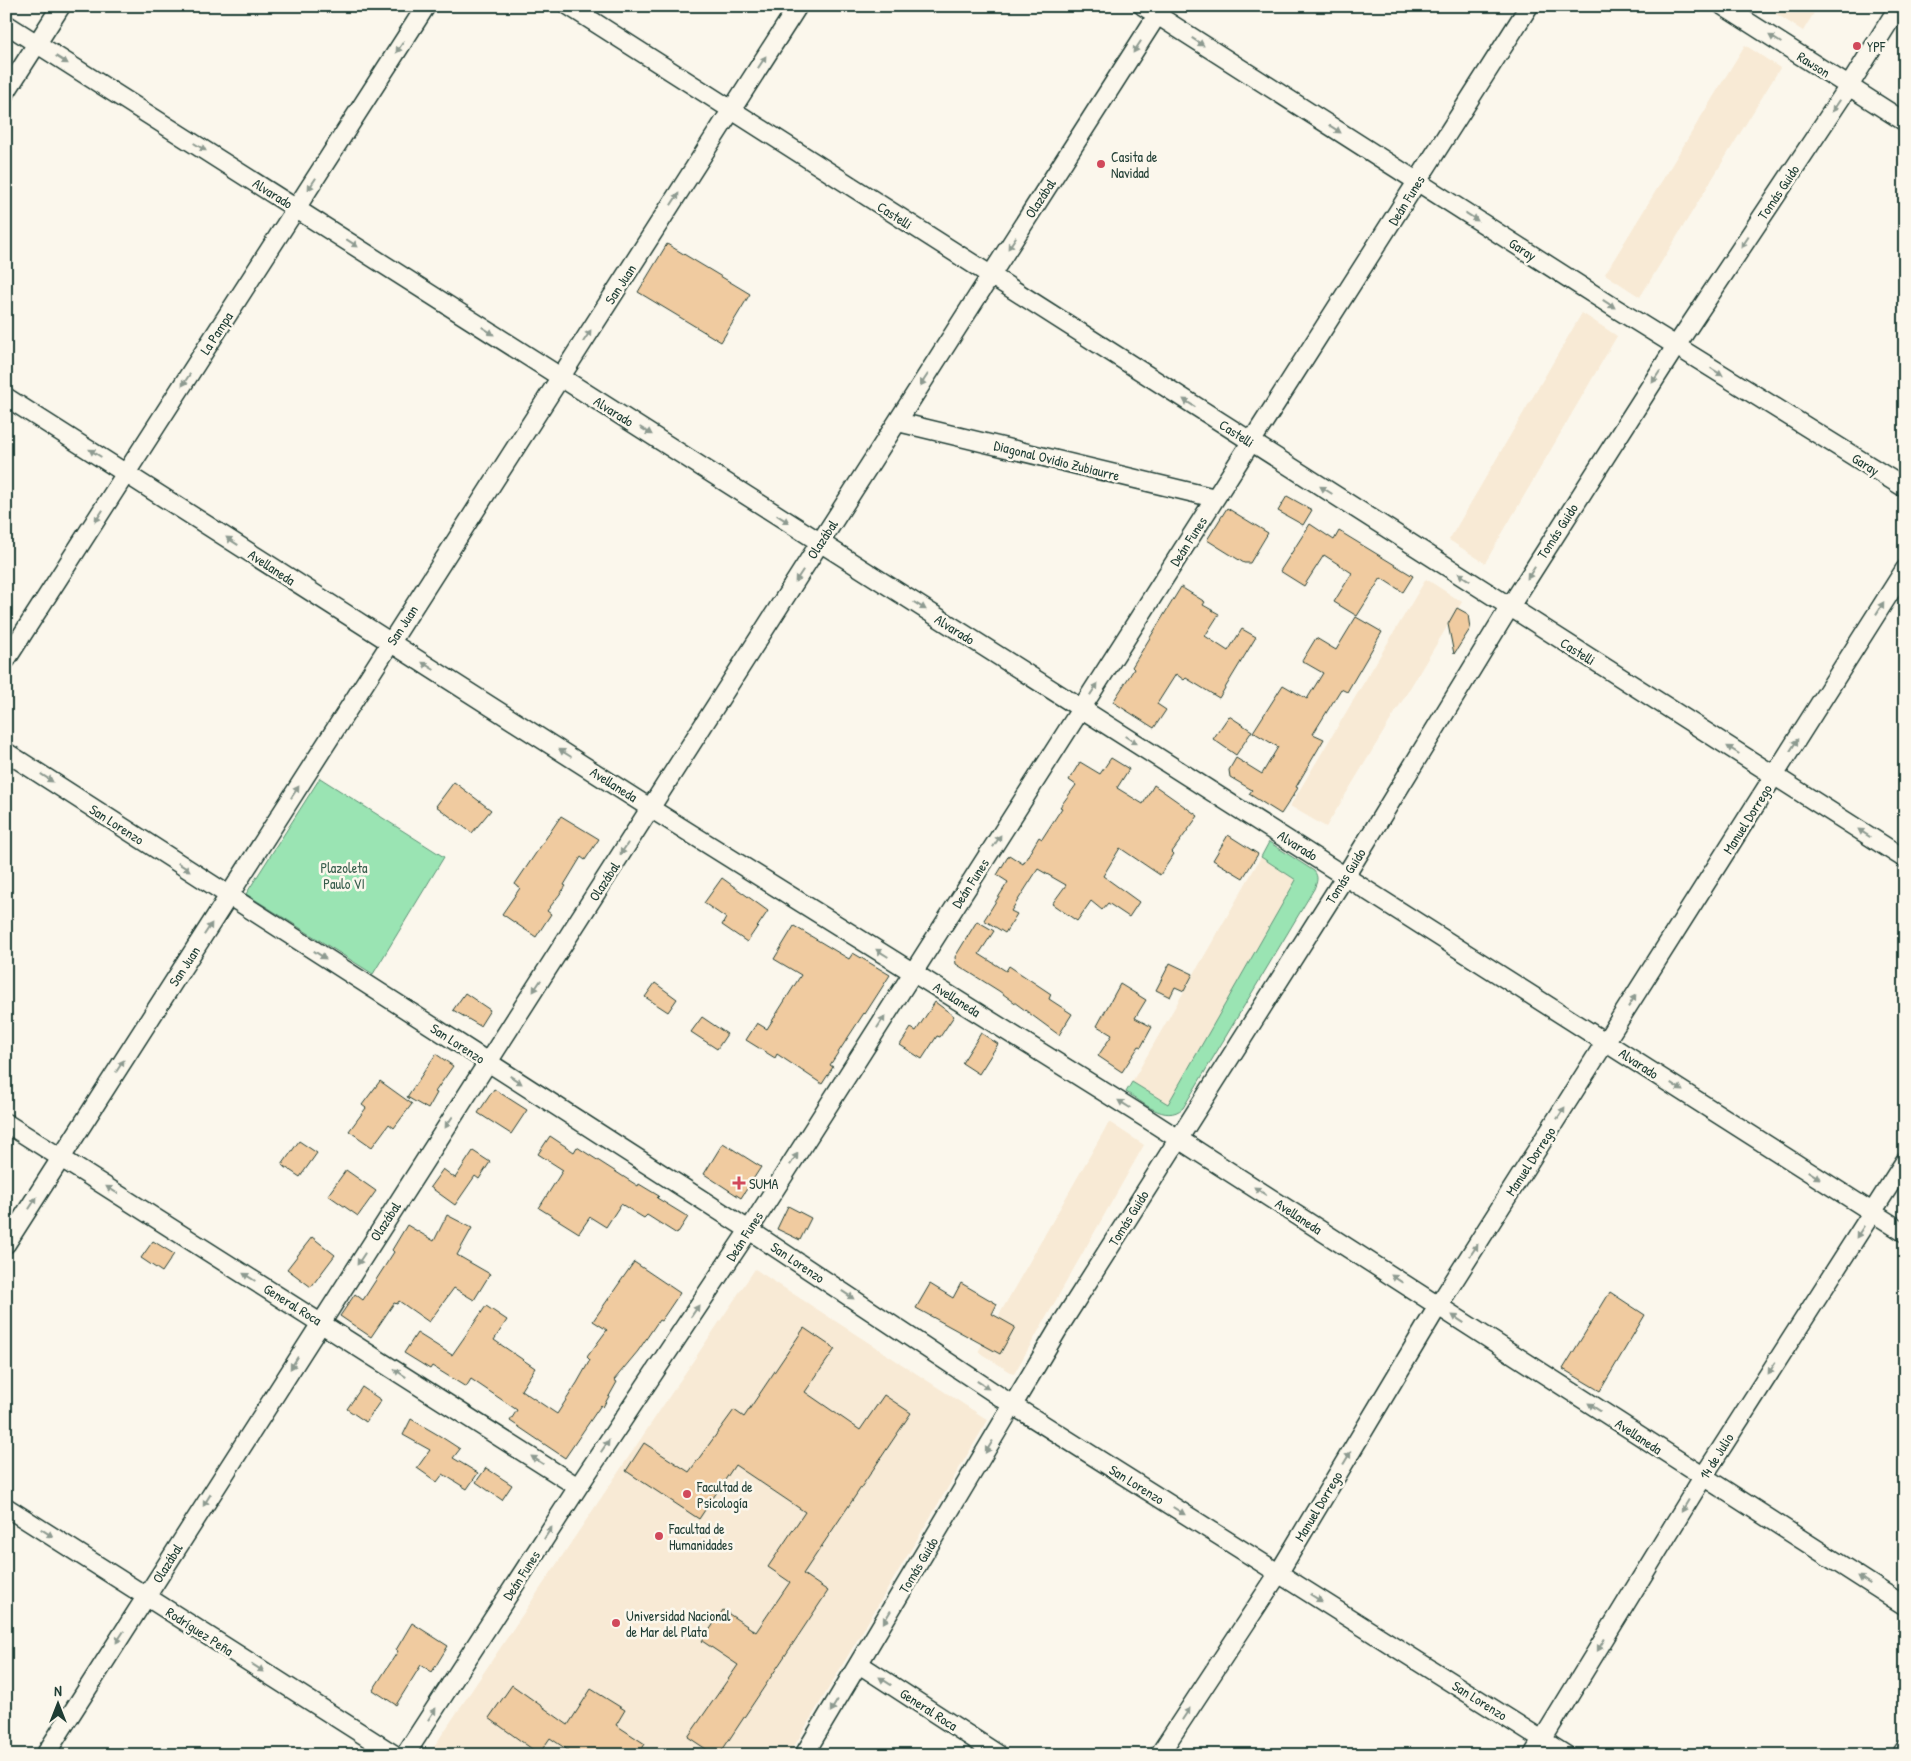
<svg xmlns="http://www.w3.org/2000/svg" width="1911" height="1761" viewBox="0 0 1911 1761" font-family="'Patrick Hand',sans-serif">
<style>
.built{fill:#f8ead5}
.green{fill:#9ae4b3;stroke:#5c9074}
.building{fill:#f0cba0;stroke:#1f3d34}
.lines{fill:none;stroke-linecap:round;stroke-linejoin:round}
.street-casing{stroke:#1f3d34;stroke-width:21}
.street{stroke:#fbf7ec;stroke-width:18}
.oneway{fill:#8d9a90}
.poi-dot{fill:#d1495b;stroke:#fbf7ec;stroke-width:2}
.labels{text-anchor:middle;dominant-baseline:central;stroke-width:5;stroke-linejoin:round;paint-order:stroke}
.poi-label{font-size:14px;fill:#1f3d34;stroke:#fbf7ec;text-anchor:start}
.street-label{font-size:14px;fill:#1f3d34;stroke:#fbf7ec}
.park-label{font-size:14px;fill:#385e4d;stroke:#fbf7ec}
</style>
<rect width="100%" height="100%" fill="#fbf7ec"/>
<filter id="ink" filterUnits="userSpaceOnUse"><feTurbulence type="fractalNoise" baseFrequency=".02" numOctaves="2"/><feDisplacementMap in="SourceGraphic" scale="10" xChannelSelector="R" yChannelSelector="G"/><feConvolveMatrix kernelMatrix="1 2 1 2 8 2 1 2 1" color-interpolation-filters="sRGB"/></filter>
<g filter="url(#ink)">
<path class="built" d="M1768,6H1818L1803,31L1767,8Z
M1745,45L1780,68L1640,297L1605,274Z
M1582,313L1617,336L1485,563L1449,540Z
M1426,579L1462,602L1326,827L1290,806Z
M1261,857L1296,880L1168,1104L1132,1082Z
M1109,1122L1144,1145L1014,1374L978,1352Z
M755,1269L988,1420L789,1755H443L433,1748Z"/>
<path class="green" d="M320,778L444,857L373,974L246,894Z
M1269,842L1314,871C1319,877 1317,882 1314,889L1183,1108C1165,1124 1143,1102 1126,1092L1132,1082L1168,1104L1296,880L1261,857Z"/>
<path class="building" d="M667,244L750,294L721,342L638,292Z
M1287,496L1312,510L1303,525L1278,511Z
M1227,508L1268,533L1250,563H1244L1207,540Z
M1310,524L1334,540L1339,531L1413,576L1403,592L1381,578L1357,616L1334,602L1352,573L1324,555L1304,586L1280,571Z
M1181,587L1205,602L1203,605L1219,614L1205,636L1228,651L1242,629L1256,637L1219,698L1186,678L1184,680L1176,674L1157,704L1166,710L1154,728L1113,702L1134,669L1132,667Z
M1457,608L1468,614L1470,629L1454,654L1448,624Z
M1356,617L1382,632L1347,692L1341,689L1313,734L1324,739L1296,787L1298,788L1281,814L1249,794L1252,790L1230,777L1229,770L1236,758L1262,774L1278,747L1253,732L1283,685L1307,699L1323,673L1302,661L1316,638L1336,650Z
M1229,716L1252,731L1236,755L1213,739Z
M1111,758L1129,769L1117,788L1143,804L1154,785L1198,816L1172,852L1174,854L1160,875L1120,848L1103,876L1139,902L1129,917L1108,903L1102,910L1091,901L1077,921L1052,904L1066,885L1038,869L1011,911L1017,914L1005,933L984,920L1008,882L997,875L1009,855L1023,864L1039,837L1042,839L1062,808L1060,807L1076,785L1069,780L1080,762L1100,774Z
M454,782L491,810L472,833L436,806Z
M561,816L599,839L585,860L581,857L564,885L566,886L547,911L551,914L536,937L502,914L520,888L515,884Z
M1228,835L1258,854L1243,878L1213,860Z
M722,878L768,911L747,942L722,925L726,918L704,903Z
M977,921L994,931L979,954L1006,971L1009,966L1051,994L1049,999L1072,1014L1059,1035L999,991L956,964L955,957Z
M794,926L849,959L853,953L890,975L865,1014L864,1013L830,1065L833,1067L822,1084L777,1054L775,1058L746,1040L757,1023L767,1029L801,975L774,959Z
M1170,963L1193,974L1184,991L1175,987L1170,997L1156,990Z
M655,983L677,999L668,1012L645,997Z
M1120,984L1146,1000L1135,1018L1152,1027L1141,1047L1139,1046L1122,1072L1098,1056L1112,1035L1097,1026Z
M465,993L490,1010L480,1026L453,1010Z
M935,1002L954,1016L940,1037L937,1036L922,1059L900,1045L911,1028L916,1031Z
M702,1017L727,1034L717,1049L691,1032Z
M981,1033L998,1044L979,1074L962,1063Z
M436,1054L453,1066L435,1092L437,1093L428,1109L407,1097Z
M380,1081L412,1104L394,1128L389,1124L372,1147L349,1131L366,1108L362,1105Z
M494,1089L527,1110L511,1134L478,1113Z
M550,1136L574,1152L577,1147L638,1186L639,1184L659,1196L657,1198L688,1217L677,1234L647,1215L644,1218L621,1204L606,1227L590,1217L579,1233L539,1208L563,1170L538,1154Z
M299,1141L317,1153L300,1177L282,1165Z
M723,1143L761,1167L741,1198L704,1174Z
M473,1151L490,1162L479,1179L475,1176L455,1205L430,1187L443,1169L455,1178Z
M346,1170L376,1191L358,1216L328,1195Z
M788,1206L811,1218L800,1240L777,1229Z
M447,1215L472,1228L457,1255L490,1274L474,1300L454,1288L429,1322L399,1301L397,1304L394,1303L371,1337L340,1316L355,1294L363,1300L394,1252L392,1250L407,1225L434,1241Z
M312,1237L335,1255L311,1287L287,1269Z
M153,1241L174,1254L162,1272L141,1258Z
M634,1262L680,1293L661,1321L659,1320L638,1351L614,1380L617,1382L603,1407L601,1405L565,1458L510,1421L517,1410L471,1379L466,1387L432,1366L430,1369L404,1353L417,1333L452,1355L486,1306L507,1320L494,1340L535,1368L521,1390L557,1414L577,1383L590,1360L587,1357L607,1330L593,1321Z
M961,1283L997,1304L992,1314L1015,1327L1000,1354L916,1308L930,1284L953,1298Z
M1610,1292L1645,1315L1600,1391L1563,1369Z
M804,1328L835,1349L805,1392L860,1430L884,1395L911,1413L803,1574L828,1591L719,1755H715L688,1737L738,1665L702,1641L723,1610L756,1632L790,1582L768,1567L805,1512L735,1465L699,1519L626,1471L644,1443L689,1472L734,1410L744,1417Z
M362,1387L381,1400L366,1422L347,1409Z
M411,1419L440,1436L460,1449L453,1458L478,1473L467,1489L443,1474L437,1482L417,1468L430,1450L403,1435Z
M486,1468L512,1485L502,1500L476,1482Z
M412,1623L448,1646L432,1672L421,1665L396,1705L373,1690L398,1651L396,1650Z
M512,1685L568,1725L591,1689L625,1710L616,1725L645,1744L638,1755H575L550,1738L539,1754L489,1718Z"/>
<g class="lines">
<g class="street-casing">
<path id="street" d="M569,6L1905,859
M1143,6L1615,308L1905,488
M1723,6L1905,122
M6,24L1905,1233
M6,92L61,6
M6,397L650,808L1149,1120L1905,1606
M898,422L1215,498
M6,660L426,6
M6,752L749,1230L1014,1406L1566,1755
M6,1123L578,1487
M6,1244L798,6
M6,1507L395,1755
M859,1664L999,1755
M45,1755L1163,6
M405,1755L578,1487L749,1230L1529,6
M804,1755L1063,1321L1346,875L1509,608L1676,346L1849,86L1899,6
M1159,1755L1278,1574L1438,1306L1905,569
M1533,1755L1703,1477L1905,1161
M1901,1755L1905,1749"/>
</g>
<use href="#street" class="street"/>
</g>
<defs><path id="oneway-solid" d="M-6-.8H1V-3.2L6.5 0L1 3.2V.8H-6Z" transform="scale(1.25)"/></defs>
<g class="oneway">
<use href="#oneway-solid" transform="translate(1775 39) rotate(-148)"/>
<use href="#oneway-solid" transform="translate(1198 42) rotate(33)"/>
<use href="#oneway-solid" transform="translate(400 47) rotate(123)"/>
<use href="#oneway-solid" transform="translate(1137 47) rotate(123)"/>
<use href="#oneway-solid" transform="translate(62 60) rotate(32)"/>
<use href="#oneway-solid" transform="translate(762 62) rotate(-57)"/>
<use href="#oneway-solid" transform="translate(1836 106) rotate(124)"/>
<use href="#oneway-solid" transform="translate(1335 129) rotate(33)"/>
<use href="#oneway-solid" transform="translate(200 147) rotate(32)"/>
<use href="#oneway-solid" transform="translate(312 184) rotate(123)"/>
<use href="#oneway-solid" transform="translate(675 199) rotate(-57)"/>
<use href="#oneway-solid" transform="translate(1472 217) rotate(33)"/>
<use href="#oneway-solid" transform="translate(1745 242) rotate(124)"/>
<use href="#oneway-solid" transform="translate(352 243) rotate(33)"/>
<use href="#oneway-solid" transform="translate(1012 243) rotate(123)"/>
<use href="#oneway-solid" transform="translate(1609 304) rotate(33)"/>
<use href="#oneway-solid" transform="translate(488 331) rotate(33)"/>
<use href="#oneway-solid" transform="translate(587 336) rotate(-57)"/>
<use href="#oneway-solid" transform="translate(1717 372) rotate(32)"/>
<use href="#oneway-solid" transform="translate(1656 377) rotate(123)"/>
<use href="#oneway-solid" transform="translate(186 380) rotate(123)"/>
<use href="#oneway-solid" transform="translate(924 380) rotate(123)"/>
<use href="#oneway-solid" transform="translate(1189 403) rotate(-147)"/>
<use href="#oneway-solid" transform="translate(646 431) rotate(32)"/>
<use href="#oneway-solid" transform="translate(95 453) rotate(-148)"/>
<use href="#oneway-solid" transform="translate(1326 490) rotate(-148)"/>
<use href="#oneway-solid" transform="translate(99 516) rotate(123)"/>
<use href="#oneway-solid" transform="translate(783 519) rotate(32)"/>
<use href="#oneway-solid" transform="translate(232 541) rotate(-147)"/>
<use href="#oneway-solid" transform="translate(1531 573) rotate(123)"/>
<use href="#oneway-solid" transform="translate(799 576) rotate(123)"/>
<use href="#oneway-solid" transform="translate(1464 577) rotate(-146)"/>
<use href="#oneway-solid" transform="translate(920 606) rotate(32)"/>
<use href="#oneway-solid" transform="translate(1880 608) rotate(-58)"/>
<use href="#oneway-solid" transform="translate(428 666) rotate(-148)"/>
<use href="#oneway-solid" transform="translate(1094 689) rotate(-57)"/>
<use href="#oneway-solid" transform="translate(1131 740) rotate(32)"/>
<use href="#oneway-solid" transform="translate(1794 745) rotate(-58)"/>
<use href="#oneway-solid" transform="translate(1733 750) rotate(-148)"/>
<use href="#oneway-solid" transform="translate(565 753) rotate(-148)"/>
<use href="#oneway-solid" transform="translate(47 778) rotate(33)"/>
<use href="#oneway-solid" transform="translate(295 792) rotate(-57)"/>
<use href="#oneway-solid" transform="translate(1864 833) rotate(-147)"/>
<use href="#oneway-solid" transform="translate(997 841) rotate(-57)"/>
<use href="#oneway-solid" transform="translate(624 849) rotate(123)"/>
<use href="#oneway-solid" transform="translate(184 867) rotate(33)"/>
<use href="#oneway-solid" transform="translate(208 929) rotate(-57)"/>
<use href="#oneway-solid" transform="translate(882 953) rotate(-148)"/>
<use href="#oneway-solid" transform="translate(320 955) rotate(33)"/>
<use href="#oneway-solid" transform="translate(537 986) rotate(123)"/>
<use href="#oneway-solid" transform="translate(1632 1001) rotate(-58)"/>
<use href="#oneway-solid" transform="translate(881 1022) rotate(-57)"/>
<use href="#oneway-solid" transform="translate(120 1066) rotate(-57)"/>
<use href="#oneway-solid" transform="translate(516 1080) rotate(33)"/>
<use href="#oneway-solid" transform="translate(1677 1087) rotate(33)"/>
<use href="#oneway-solid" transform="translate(1124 1104) rotate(-148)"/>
<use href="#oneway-solid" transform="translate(1561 1113) rotate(-57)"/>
<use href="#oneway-solid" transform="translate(449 1122) rotate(123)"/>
<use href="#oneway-solid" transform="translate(794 1159) rotate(-57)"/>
<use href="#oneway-solid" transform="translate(1814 1175) rotate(33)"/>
<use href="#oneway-solid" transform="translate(112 1190) rotate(-148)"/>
<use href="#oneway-solid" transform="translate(1260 1191) rotate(-147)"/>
<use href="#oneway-solid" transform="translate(33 1203) rotate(-57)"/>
<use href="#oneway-solid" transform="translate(1860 1232) rotate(123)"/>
<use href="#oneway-solid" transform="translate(1474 1250) rotate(-57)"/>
<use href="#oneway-solid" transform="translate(361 1259) rotate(123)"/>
<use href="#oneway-solid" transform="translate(249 1277) rotate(-148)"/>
<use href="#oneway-solid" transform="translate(1397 1279) rotate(-147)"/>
<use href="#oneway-solid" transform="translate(848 1295) rotate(34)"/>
<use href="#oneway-solid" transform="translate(695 1311) rotate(-56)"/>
<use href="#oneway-solid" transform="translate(1458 1319) rotate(-147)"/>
<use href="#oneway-solid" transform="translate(294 1363) rotate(122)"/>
<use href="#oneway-solid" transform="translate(1772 1368) rotate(123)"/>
<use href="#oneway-solid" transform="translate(400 1373) rotate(-147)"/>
<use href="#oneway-solid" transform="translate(983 1385) rotate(34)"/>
<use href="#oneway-solid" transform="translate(1594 1407) rotate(-147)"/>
<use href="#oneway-solid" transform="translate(605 1446) rotate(-56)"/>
<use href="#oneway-solid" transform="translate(989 1447) rotate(121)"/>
<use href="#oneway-solid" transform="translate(1347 1458) rotate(-59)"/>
<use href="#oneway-solid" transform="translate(537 1460) rotate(-147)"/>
<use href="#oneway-solid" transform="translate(207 1500) rotate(122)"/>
<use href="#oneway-solid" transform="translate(1685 1506) rotate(121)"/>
<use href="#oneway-solid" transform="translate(1179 1511) rotate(32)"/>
<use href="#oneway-solid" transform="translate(47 1533) rotate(33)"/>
<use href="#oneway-solid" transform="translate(548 1533) rotate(-57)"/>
<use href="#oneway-solid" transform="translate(1864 1580) rotate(-147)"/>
<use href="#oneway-solid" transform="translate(1316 1598) rotate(32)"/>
<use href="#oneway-solid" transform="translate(887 1617) rotate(121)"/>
<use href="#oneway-solid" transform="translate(120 1637) rotate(123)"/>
<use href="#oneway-solid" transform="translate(1601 1645) rotate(121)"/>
<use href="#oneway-solid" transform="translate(258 1668) rotate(33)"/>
<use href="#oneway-solid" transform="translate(885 1681) rotate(-147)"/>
<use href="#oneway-solid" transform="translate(834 1706) rotate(121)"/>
<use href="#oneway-solid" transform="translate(432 1714) rotate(-57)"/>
<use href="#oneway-solid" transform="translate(1186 1714) rotate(-57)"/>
</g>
</g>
<g class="poi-dot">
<circle cx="1857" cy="46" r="5"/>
<circle cx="1101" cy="164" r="5"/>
<path d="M736.5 1175.5h5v5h5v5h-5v5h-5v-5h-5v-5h5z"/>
<circle cx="687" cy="1494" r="5"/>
<circle cx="659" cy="1536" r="5"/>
<circle cx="616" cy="1623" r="5"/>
</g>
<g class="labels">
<g class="poi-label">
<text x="1867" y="46">YPF</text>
<text x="1111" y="156">Casita de<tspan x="1111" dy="16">Navidad</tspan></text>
<text x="749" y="1183">SUMA</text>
<text x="697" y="1486">Facultad de<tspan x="697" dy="16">Psicología</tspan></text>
<text x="669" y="1528">Facultad de<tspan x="669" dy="16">Humanidades</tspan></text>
<text x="626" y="1615">Universidad Nacional<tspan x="626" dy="16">de Mar del Plata</tspan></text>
</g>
<g class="street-label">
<text transform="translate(1814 64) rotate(32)">Rawson</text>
<text transform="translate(1778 192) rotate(-56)">Tomás Guido</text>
<text transform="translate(273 193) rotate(32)">Alvarado</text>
<text transform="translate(1040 198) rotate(-57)">Olazábal</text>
<text transform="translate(1406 200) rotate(-58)">Deán Funes</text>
<text transform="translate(895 215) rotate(33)">Castelli</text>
<text transform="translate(1523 249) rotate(33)">Garay</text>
<text transform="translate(620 284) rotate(-57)">San Juan</text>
<text transform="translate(216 333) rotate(-57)">La Pampa</text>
<text transform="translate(614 411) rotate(32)">Alvarado</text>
<text transform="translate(1237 433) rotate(33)">Castelli</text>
<text transform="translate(1057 460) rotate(14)">Diagonal Ovidio Zubiaurre</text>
<text transform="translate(1866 464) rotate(32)">Garay</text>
<text transform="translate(1557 531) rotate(-57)">Tomás Guido</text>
<text transform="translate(822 539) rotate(-57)">Olazábal</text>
<text transform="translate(1188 541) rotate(-57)">Deán Funes</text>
<text transform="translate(272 567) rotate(33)">Avellaneda</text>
<text transform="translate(402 625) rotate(-57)">San Juan</text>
<text transform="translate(955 629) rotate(32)">Alvarado</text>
<text transform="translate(1578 651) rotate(32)">Castelli</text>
<text transform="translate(614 784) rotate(32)">Avellaneda</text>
<text transform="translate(1747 819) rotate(-58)">Manuel Dorrego</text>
<text transform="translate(117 824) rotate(33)">San Lorenzo</text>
<text transform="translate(1298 845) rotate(32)">Alvarado</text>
<text transform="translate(1345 876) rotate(-58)">Tomás Guido</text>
<text transform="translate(604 881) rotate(-57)">Olazábal</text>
<text transform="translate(970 883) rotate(-57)">Deán Funes</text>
<text transform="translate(184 966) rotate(-57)">San Juan</text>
<text transform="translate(957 999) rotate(32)">Avellaneda</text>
<text transform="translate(458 1043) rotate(33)">San Lorenzo</text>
<text transform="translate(1639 1063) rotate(33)">Alvarado</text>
<text transform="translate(1530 1161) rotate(-57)">Manuel Dorrego</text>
<text transform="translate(1299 1216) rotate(33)">Avellaneda</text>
<text transform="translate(1128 1218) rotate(-58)">Tomás Guido</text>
<text transform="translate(385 1221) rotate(-57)">Olazábal</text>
<text transform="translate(744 1236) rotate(-57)">Deán Funes</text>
<text transform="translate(798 1262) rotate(34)">San Lorenzo</text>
<text transform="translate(293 1304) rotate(32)">General Roca</text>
<text transform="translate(1639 1436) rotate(33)">Avellaneda</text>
<text transform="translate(1716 1456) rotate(-58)">14 de Julio</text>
<text transform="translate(1137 1484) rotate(32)">San Lorenzo</text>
<text transform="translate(1318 1506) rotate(-59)">Manuel Dorrego</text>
<text transform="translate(167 1563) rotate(-58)">Olazábal</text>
<text transform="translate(918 1565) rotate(-59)">Tomás Guido</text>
<text transform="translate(521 1575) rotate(-57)">Deán Funes</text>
<text transform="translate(200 1631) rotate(33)">Rodríguez Peña</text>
<text transform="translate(1480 1700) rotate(32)">San Lorenzo</text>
<text transform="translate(929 1709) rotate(33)">General Roca</text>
</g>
<g class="park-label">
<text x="344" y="867">Plazoleta<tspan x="344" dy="16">Paulo VI</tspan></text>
</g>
</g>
<rect width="1911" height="1761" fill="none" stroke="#fbf7ec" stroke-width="25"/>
<rect x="12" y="12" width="1886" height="1736" fill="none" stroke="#1f3d34" stroke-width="2" filter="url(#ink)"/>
<g transform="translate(58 1704)" stroke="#fbf7ec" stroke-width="4" paint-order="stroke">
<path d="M0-4L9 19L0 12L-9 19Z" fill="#1f3d34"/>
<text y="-8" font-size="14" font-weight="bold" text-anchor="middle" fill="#1f3d34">N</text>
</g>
</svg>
